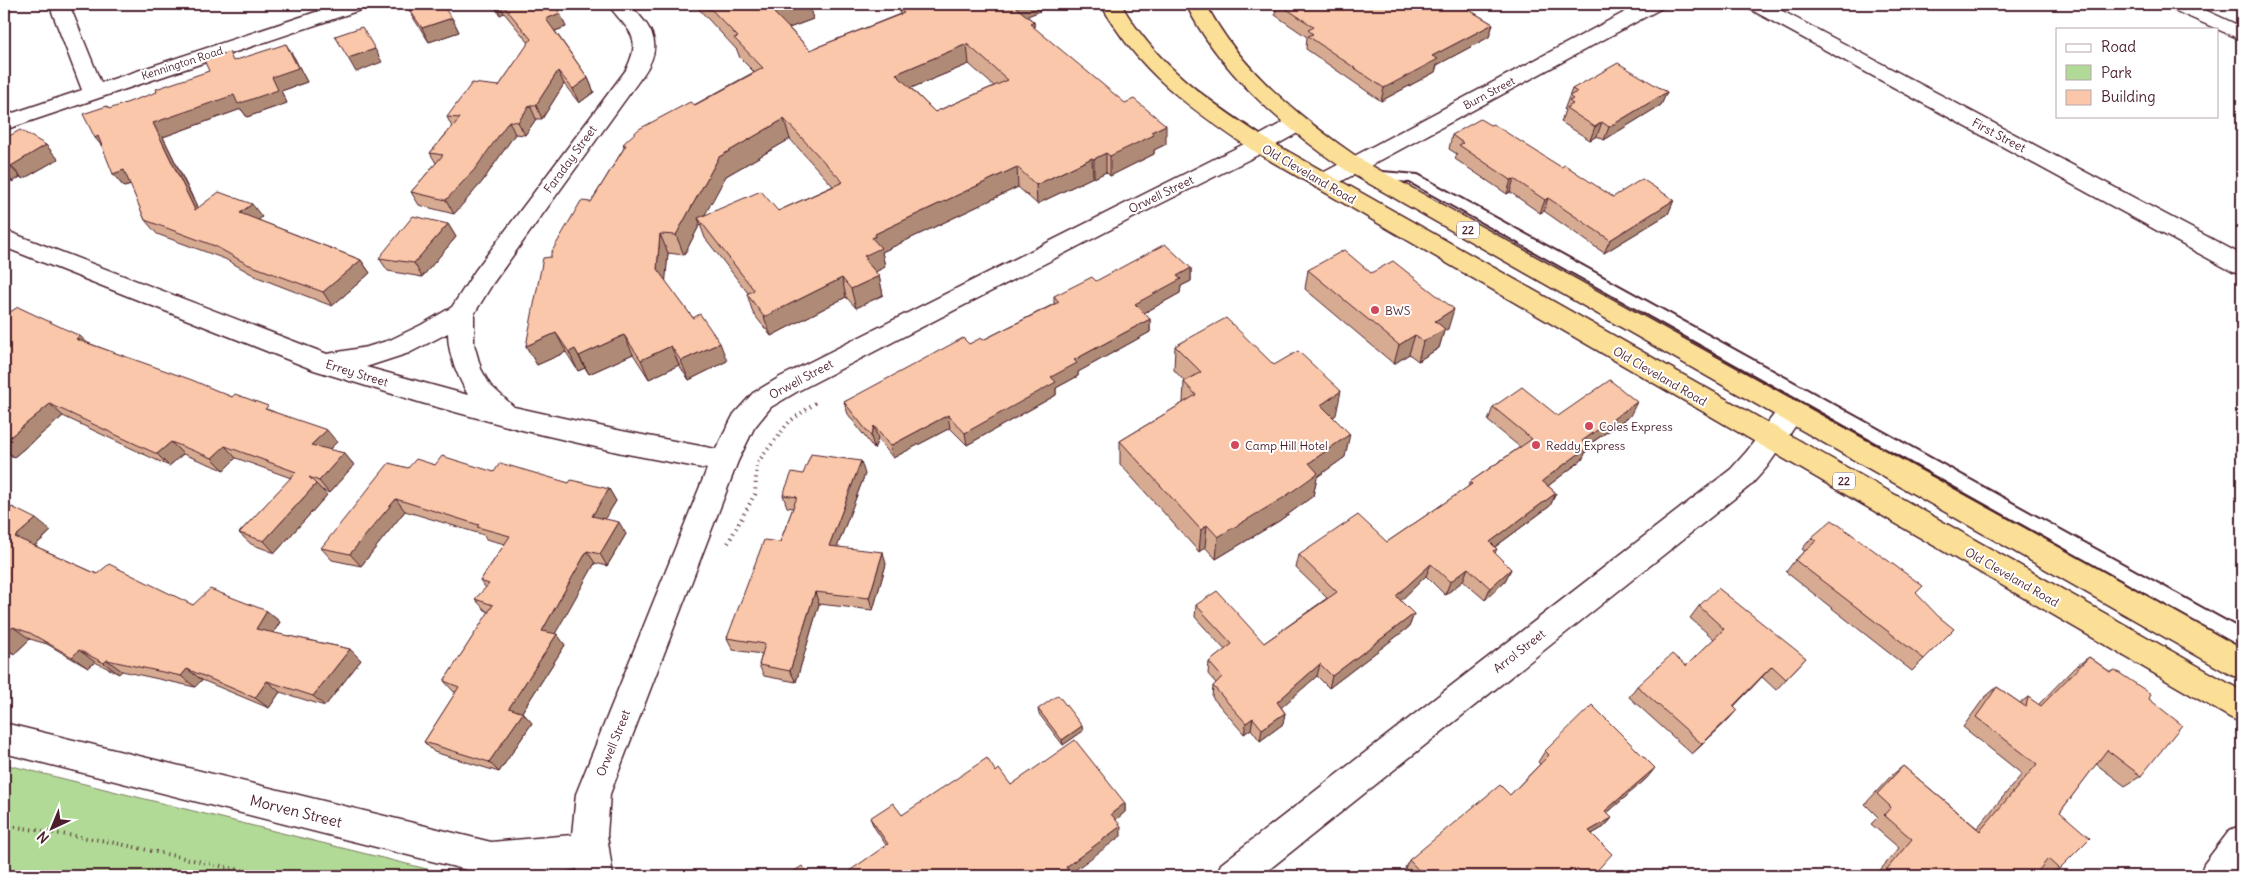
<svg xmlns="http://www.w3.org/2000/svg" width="2246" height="880" viewBox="0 0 2246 880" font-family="Delius,sans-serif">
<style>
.green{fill:#b1da97;stroke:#7e7c61}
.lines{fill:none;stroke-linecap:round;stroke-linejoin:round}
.lane-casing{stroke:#4a1f2b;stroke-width:4}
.street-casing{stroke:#4a1f2b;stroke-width:3}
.highway-casing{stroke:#4a1f2b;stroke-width:3}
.path{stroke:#4a1f2b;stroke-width:4;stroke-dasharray:1 4.5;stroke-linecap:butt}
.lane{fill:#fff;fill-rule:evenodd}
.street{fill:#fff;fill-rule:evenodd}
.highway{fill:#fbdf96;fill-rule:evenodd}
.wall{fill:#d7ab92;stroke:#4a1f2b;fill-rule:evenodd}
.shaded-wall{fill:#af8b77;stroke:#4a1f2b}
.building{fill:#fac7aa;stroke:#4a1f2b;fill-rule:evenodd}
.poi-dot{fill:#d1495b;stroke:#fff;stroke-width:2}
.labels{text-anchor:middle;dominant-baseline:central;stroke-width:4;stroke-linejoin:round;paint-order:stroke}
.far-street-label{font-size:11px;fill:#4a1f2b;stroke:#fff}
.shield{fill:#fff;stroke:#80626b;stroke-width:1}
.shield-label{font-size:11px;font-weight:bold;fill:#4a1f2b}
.street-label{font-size:12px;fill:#4a1f2b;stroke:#fff}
.poi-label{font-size:12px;fill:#4a1f2b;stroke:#fff;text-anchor:start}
.near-street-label{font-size:15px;fill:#4a1f2b;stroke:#fff}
</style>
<rect width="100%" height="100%" fill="#fff"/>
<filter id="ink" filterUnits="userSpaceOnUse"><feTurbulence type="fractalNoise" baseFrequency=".02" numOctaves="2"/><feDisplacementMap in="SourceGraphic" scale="10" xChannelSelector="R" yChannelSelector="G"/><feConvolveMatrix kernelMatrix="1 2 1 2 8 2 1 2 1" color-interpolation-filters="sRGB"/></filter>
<g filter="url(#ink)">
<path class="green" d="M4,764L455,876H4Z"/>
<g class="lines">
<g class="lane-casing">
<path id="lane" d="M1370,171L1418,175L2242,630V647L1410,182L1365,178L1363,175Z"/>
</g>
<g class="street-casing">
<path id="street" d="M49,4H69L101,83L340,4H369L366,8L4,130V116L82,90Z
M608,4H629C652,28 665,44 643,75L493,283L474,314V344L481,369L490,385L514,407L622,431L716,449L734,414L753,393L780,377L1242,145L1289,119L1297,117L1305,119L1308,124L1305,129L1258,155L1154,207L798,391L771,407L754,428L738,461L610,794L607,835L613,876H579L577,869L561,872L491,876L4,753V723L491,842L572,835L576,794L707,469L622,453L522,430L422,403L314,370L4,247V230L327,354L367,347L390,340L421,325L452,307L475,271L626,70C644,33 627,32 608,4ZM448,333C448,356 458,376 468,395L366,367L409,353Z
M1640,4H1665L1662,8L1331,187L1323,190L1315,187L1311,182L1315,177Z
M1745,4H1769L2242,255V275L2233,272L1748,8Z
M2166,4H2192L2242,27V40L2169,8Z
M1791,402L1801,405L1805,412L1767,467L1751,485L1261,876H1216L1221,864L1731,469L1747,451L1781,405Z
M2242,825V870L2238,876H2199L2204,864L2230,830Z"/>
</g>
<g class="highway-casing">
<path id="highway" d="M1101,4H1121C1156,66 1210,102 1268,140L2242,691V723L2231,718L1252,150C1191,109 1137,71 1101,4Z
M1186,4H1206C1239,70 1303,120 1363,161L2242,649V679L2231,675L1347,171C1287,130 1218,71 1186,4Z"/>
</g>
<path class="path" d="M728,543L755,494L757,463L790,421L817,402
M4,825L106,841L267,876"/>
<use href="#lane" class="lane"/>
<use href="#street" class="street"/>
<use href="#highway" class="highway"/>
</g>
<path class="wall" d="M492,4H553L566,27L555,31L588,78L594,92L579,103L564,84L542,119H536L525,135L515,134L482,182L454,214L419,205L411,192L436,163L430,153L452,127L447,117L499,86L529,43L504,13L500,15Z
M694,4H809L813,19L789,28L810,50L900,14L899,9L1040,11L1027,16L1034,22V28L1166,144L1154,150V154L1110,176L1106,172L1094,178L1093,177L1037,204L1018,187L882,252L885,267L875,272L879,276L883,295L856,308L846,297L771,336L753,313L747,294L748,293L705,238L700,224L684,255L668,253L665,281L693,318L727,361L689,380L679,365L649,379L633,354L589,374L585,368L578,371L566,352L537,365L526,346L551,257L591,202L624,148L623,144L754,72L740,58L737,50ZM969,64L994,86L935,112L911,88ZM790,139L833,186L778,211L704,215L726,176Z
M1267,4H1459L1493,24L1489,37L1437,65L1435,72L1381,101L1306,49L1307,37L1275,15L1276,10Z
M407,6L452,18L459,32L429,42L414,19Z
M294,57L307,82L281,91L287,103L247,117L241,109L163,137L198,208L262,217L258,220L361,260L370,273L332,306L257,277L225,259L157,234L145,220L131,185L124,187L113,174L157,92L235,61Z
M1572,89L1667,92L1661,105L1604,140L1597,136L1590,140L1561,122L1565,110H1564Z
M1452,135L1561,167L1613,197L1674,200L1668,214L1604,253L1544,211L1540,213L1510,192L1507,194L1455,159L1457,154L1449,149Z
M4,139L46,145L58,159L23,179L20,177L13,182L4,177Z
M448,224L456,237L422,277L388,271L379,258Z
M1191,268V281L1181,286L1180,293L1144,313L1150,319V332L1078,372V376L1056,388V395L967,445L950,428L893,458L878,439L874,449L848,414L844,402L969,344L983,340L1054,304V296Z
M1308,270L1371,273L1448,329L1444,331L1439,348L1418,361L1409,354L1394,364L1305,289Z
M4,310L88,343L232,397L272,411L337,442L329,450L344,453L354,465L329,493L322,490L327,495L275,553L251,544L239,533L291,478L236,458L224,470L183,454L169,466L63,416L14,457L4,452Z
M1175,346L1274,365L1336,415L1333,417L1345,457L1317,477L1313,496L1279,521L1216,559L1205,547L1199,552L1120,464V441L1183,403L1184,382H1185L1174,370Z
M1493,407L1558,416H1630L1587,446L1588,447L1582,460L1548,486L1556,493L1550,506L1495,547L1497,549L1495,553L1511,569L1505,581L1485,600L1463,581L1445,595L1426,576L1400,601L1414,614L1409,627L1329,688L1317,676L1281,707L1285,713L1283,724L1260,741L1251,729L1244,734L1212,697L1213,686L1216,683L1208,674L1209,662L1225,650L1195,617L1196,605L1264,643L1327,598L1296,568L1299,555L1387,542L1468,487L1470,482L1520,447L1488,421Z
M435,465L494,472L609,489L616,501L605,519L626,534L607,566L595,563L555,633L565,645L522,712L532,723L499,772L434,752L424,742L456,692H454L444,681L489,612L485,610L475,599L486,588L480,581L505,544L486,539L484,535L405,511L361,566L332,560L321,548L408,468Z
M803,474H865L837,547L886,564L873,610L819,604L796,682L764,676L759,665L762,654L733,650L727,638L780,542L793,508L787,507L783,495Z
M4,514L51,531L35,546L97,574L193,605L267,611L280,622L273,633L350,649L361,660L325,706L280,692L269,708L202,680L195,687L122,671L119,674L95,662L88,668L47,644L30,639L14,654L4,648Z
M1812,537L1916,593L1924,659L1912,671L1786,572L1795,560L1805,551L1802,549Z
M1699,606L1806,658L1776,690L1762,677L1733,707L1728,720L1692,754L1629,697L1637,686L1686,666L1714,639L1690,618Z
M2089,657L2149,699L2141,776L2125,786L2096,764L2060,812L2059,869L2046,876H2041L2037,872L2034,876H1875L1899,848L1871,824L1878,817L1865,804L1891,776L1903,766L1977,828L2022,774L1963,727L1984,698L1997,687L2020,703L2028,697L2038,705L2074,668Z
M1038,709L1083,731L1063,745L1039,714Z
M1545,751L1647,778L1607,813L1612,818L1604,827L1592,834V876H1411L1405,868L1409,860L1510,795L1540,764L1538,762Z
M996,772L1011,785L1125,803V812L1115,820L1121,836L886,845L874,827L870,818L902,815Z"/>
<path class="shaded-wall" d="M495,4H500L504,13L500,15Z
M798,4H809L813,19L778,32L774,13Z
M1011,4H1039L1040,11L1013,22Z
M560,13L566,27L552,32L546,19Z
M452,18L459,32L429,42L422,28Z
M1034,22L1035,41L1030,24Z
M1493,24L1489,37L1437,65L1435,72L1381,101L1384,88L1432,56Z
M286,44L294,57L307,82L281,91L287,103L247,117L241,109L163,137L205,224L195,210L153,123L272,77Z
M967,44L969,64L899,93L896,74Z
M375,49L382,62L356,72L348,58Z
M558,71L564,84L542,119L536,105Z
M588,78L594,92L579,103L573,89Z
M1667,92L1661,105L1604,140L1609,127Z
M530,105L536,119L525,135L518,122Z
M784,119L790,139L726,176L701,222L698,218L700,224L684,255L676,235L719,157Z
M509,121L515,134L482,182L454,214L446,200Z
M1602,122L1597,136L1590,140L1595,127Z
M1166,125V144L1154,150V154L1110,176V156L1151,132Z
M98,136L106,151L95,138Z
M46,145L58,159L23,179L11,166Z
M1106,153V172L1094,178V159Z
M1092,158L1093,177L1037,204L1036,185Z
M8,164L20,177L13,182L4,172V166Z
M1017,167L1018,187L882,252L885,267L871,274L865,260L864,256L872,238L875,234Z
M124,170L135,184L124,187L113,174Z
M1514,179L1510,192L1507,194L1511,180Z
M1548,198L1544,211L1540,213L1545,200Z
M1674,200L1668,214L1604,253L1610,240Z
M252,204L262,217L250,227L240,213Z
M448,224L456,237L422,277L414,263Z
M660,234L668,253L665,288L657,269Z
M361,260L370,273L332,306L323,292Z
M1191,268V281L1181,286L1180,293L1135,318V304L1177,276Z
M879,276L883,295L856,308L851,289Z
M842,278L846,297L771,336L764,317Z
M1454,309L1448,329L1444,331L1439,348L1418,361L1423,342L1435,321Z
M1150,319V332L1078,372V376L1056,388V395L967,445L965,433L1074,360Z
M556,333L566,352L537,365L526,346Z
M624,335L633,354L589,374L579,356Z
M1415,335L1409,354L1394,364L1399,345Z
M80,336L93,348L76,339Z
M720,343L727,361L689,380L681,361Z
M671,346L679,365L649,379L641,360Z
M575,349L585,368L578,371L569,352Z
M1341,391L1336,415L1316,428L1321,405Z
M1637,402L1630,416L1575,454L1582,441Z
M50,404L63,416L14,457L4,448V442Z
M948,415L950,428L893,458L890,446Z
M874,426L878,439L874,449L871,436Z
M327,430L337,442L322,457L311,445Z
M1350,434L1345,457L1317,477L1313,496L1279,521L1216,559L1218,537L1309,463Z
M171,442L183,454L169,466L157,454Z
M225,446L236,458L224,470L212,458Z
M1588,447L1582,460L1536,495L1542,481Z
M344,453L354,465L329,493L319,481Z
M861,461L865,474L833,558L829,546Z
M316,484L327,495L275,553L264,541Z
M609,489L616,501L599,528L592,516Z
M1556,493L1550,506L1484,555L1490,542Z
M396,499L405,511L361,566L350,554Z
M36,519L51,531L31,549L15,537Z
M619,522L626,534L607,566L600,554Z
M1207,525L1205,547L1199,552L1201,530Z
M587,551L595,563L550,643L542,631Z
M883,552L886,564L873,610L869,598Z
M1431,564L1426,576L1392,609L1396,596Z
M1468,568L1463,581L1445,595L1450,582Z
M1511,569L1505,581L1485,600L1490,588Z
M815,592L819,604L796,682L790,671Z
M267,611L280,622L269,640L256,629Z
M1414,614L1409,627L1329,688L1332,676Z
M13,627L30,639L14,654L4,646V636Z
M557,634L565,645L518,718L509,708Z
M350,649L361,660L325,706L313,696Z
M79,650L95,662L88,668L72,657Z
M107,660L122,671L119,674L104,663Z
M1320,664L1317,676L1274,714L1277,702Z
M1772,666L1762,677L1724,717L1733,706Z
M187,669L202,680L195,687L181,676Z
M267,681L280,692L269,708L255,698Z
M1737,710L1728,720L1692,754L1702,744Z
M523,713L532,723L499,772L489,762Z
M1285,713L1283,724L1260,741L1262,729Z
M1253,718L1251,729L1244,734L1246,723Z
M1082,726L1083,731L1063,745L1062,740Z
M1655,768L1647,778L1598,821L1605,811Z
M1125,803V812L1111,824V814Z
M1612,818L1604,827L1581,840L1589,831Z
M1121,826V836L1067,876L1066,867Z"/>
<path class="building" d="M414,4H441L452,18L422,28L407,6Z
M502,4H553L560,13L546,19L588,78L573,89L558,71L536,105H530L518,122L509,121L475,169L446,200L411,192L443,155L430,153L460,118L447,117L472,83L499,86L531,39Z
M706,4H798L774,13L810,50L904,13L899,9L911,4H1012L1034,22L1030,24L1125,103L1134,99L1166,125L1151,132L1154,135L1110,156L1106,153L1094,159L1092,158L1036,185L1017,167L875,234L876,236L872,238L881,248L864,256L867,259L865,260L879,276L851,289L842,278L764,317L747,294L754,290L698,218L761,191L778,211L843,182L784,119L719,157L676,235L660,234L657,269L693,318L700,314L720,343L681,361L671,346L641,360L624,335L579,356L575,349L569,352L556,333L526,346L543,258L551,257V253L581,201L591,202L626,145L623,144L639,129L690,102L695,105L763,68L734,38L738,37ZM967,44L1008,80L935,112L896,74Z
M1279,4H1459L1493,24L1432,56L1438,59L1384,88L1308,36L1313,34L1308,30L1314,27Z
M362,27L375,49L348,58L335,36Z
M286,44L298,68L272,77L278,90L238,104L234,95L153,123L195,210L219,192L252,204L240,213L361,260L323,292L247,264L215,246L145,220L124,170L113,174L98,136L95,138L83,114L107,106L109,109L157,92L156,89L209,71L204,60L229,52L233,61Z
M1618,63L1667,92L1609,127L1602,122L1595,127L1566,108L1573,104L1569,101L1573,99L1569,96L1577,92L1572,89Z
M1480,119L1490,125L1493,124L1561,167L1565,165L1613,197L1642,179L1674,200L1610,240L1548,198L1545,200L1514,179L1511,180L1459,145L1463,143L1452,135Z
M20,130L46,145L11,166L8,164L4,166V139Z
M413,216L448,224L414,263L379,258Z
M1165,244L1191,268L1177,276L1181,279L1135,304L1150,319L1074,360L1077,363L1051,377L1056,382L965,433L948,415L890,446L874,426L871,436L844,402L963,338L969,344L981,338L983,340L1059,302L1054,296L1092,277L1096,281Z
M1344,250L1371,273L1393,261L1454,309L1435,321L1445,329L1423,342L1415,335L1399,345L1308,270Z
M18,307L80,336L76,339L192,380L232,397L235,394L268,406L265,409L327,430L311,445L344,453L319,481L309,477L316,484L264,541L239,533L296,472L225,446L212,458L171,442L157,454L50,404L4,442V310L10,312Z
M1226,318L1274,365L1298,351L1341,391L1321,405L1350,434L1309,463L1318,473L1283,498L1218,537L1207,525L1201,530L1120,441L1196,395L1184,382L1201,372L1175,346Z
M1610,380L1637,402L1582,441L1588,447L1542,481L1556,493L1490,542L1497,549L1493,551L1511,569L1490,588L1468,568L1450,582L1431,564L1396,596L1414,614L1332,676L1320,664L1277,702L1285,713L1262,729L1253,718L1246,723L1213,686L1222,677L1209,662L1232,644L1196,605L1217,591L1264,643L1337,592L1299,555L1358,515L1387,542L1472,484L1470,482L1532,439L1493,407L1522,387L1558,416Z
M811,454L861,461L829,546L883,552L869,598L815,592L790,671L759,665L765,644L727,638L764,540L780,542L797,497L783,495L792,472L803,474Z
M442,456L494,472L500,463L569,483L571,480L609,489L592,516L619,522L600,554L587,551L542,631L557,634L509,708L523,713L489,762L424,742L459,687L444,681L493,605L475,599L489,584L480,581L510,536L477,527L479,525L396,499L350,554L321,548L389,463L408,468L416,459L435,465Z
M12,507L36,519L15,537L97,574L109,564L193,605L210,589L267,611L256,629L350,649L313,696L267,681L255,698L187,669L181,676L107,660L104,663L79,650L72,657L30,633L13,627L4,636V514Z
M1832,520L1923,586L1916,593L1938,616L1954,629L1924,659L1795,560L1816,541L1812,537Z
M1718,588L1806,658L1786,679L1772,666L1733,706L1737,710L1702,744L1637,686L1672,654L1686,666L1724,629L1699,606Z
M2089,657L2110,672L2115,670L2151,694L2149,699L2182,725L2141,776L2107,750L2060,812L2090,838L2059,869L2048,859L2034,876H1881L1912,839L1884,815L1891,807L1877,794L1903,766L1980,831L2037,764L1976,717L1997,687L2026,707L2028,697L2041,706Z
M1058,695L1082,726L1062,740L1038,709Z
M1592,705L1655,768L1605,811L1612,818L1589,831L1612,854L1592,876H1424L1409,860L1500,785L1510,795L1549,755L1545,751Z
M1075,740L1125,803L1111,814L1121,826L1066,867L1073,876H842L888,844L870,818L893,803L902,815L987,758L996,772L999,769L1011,785Z
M802,866L808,876H787Z"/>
</g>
<g class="poi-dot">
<circle cx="1375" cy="310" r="5"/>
<circle cx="1589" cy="426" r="5"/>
<circle cx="1235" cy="445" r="5"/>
<circle cx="1536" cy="445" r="5"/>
</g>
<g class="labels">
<g class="far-street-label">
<text transform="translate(182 63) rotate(-18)">Kennington Road</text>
<text transform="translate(1489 93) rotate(-28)">Burn Street</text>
</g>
<g class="shield">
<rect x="1457" y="221.5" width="22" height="17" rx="4"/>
<rect x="1833" y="472.5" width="22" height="17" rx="4"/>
</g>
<g class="shield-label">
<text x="1468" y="230">22</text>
<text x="1844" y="481">22</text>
</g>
<g class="street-label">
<text transform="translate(1999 135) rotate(28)">First Street</text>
<text transform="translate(570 159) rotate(-54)">Faraday Street</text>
<text transform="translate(1309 174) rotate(30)">Old Cleveland Road</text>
<text transform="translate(1161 194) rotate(-26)">Orwell Street</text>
<text transform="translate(357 373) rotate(17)">Errey Street</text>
<text transform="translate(1660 376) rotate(30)">Old Cleveland Road</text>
<text transform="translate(801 379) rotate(-28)">Orwell Street</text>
<text transform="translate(2012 577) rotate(30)">Old Cleveland Road</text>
<text transform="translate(1519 651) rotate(-38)">Arrol Street</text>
<text transform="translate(613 743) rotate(-68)">Orwell Street</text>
</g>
<g class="poi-label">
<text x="1385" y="310">BWS</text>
<text x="1599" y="426">Coles Express</text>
<text x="1245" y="445">Camp Hill Hotel</text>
<text x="1546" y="445">Reddy Express</text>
</g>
<g class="near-street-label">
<text transform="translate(296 811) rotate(14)">Morven Street</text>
</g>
</g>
<rect width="2246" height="880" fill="none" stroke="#fff" stroke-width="20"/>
<rect x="10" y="10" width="2226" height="860" fill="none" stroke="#4a1f2b" stroke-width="2" filter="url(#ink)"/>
<rect x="2056" y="28" width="162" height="90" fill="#ffffff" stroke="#b7a5aa"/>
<rect x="2066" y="44" width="25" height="8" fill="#ffffff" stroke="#b7a5aa"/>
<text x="2101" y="52" font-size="15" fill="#4a1f2b">Road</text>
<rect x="2066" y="65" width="25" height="15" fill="#b1da97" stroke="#b7a5aa"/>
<text x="2101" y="78" font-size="15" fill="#4a1f2b">Park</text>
<rect x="2066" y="90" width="25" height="15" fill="#fac7aa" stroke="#b7a5aa"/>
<text x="2101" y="102" font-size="15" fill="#4a1f2b">Building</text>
<g transform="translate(52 828) rotate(224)" stroke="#ffffff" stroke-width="4" paint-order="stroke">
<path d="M0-4L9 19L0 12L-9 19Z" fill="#4a1f2b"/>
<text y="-8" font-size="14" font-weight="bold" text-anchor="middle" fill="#4a1f2b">N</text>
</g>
</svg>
